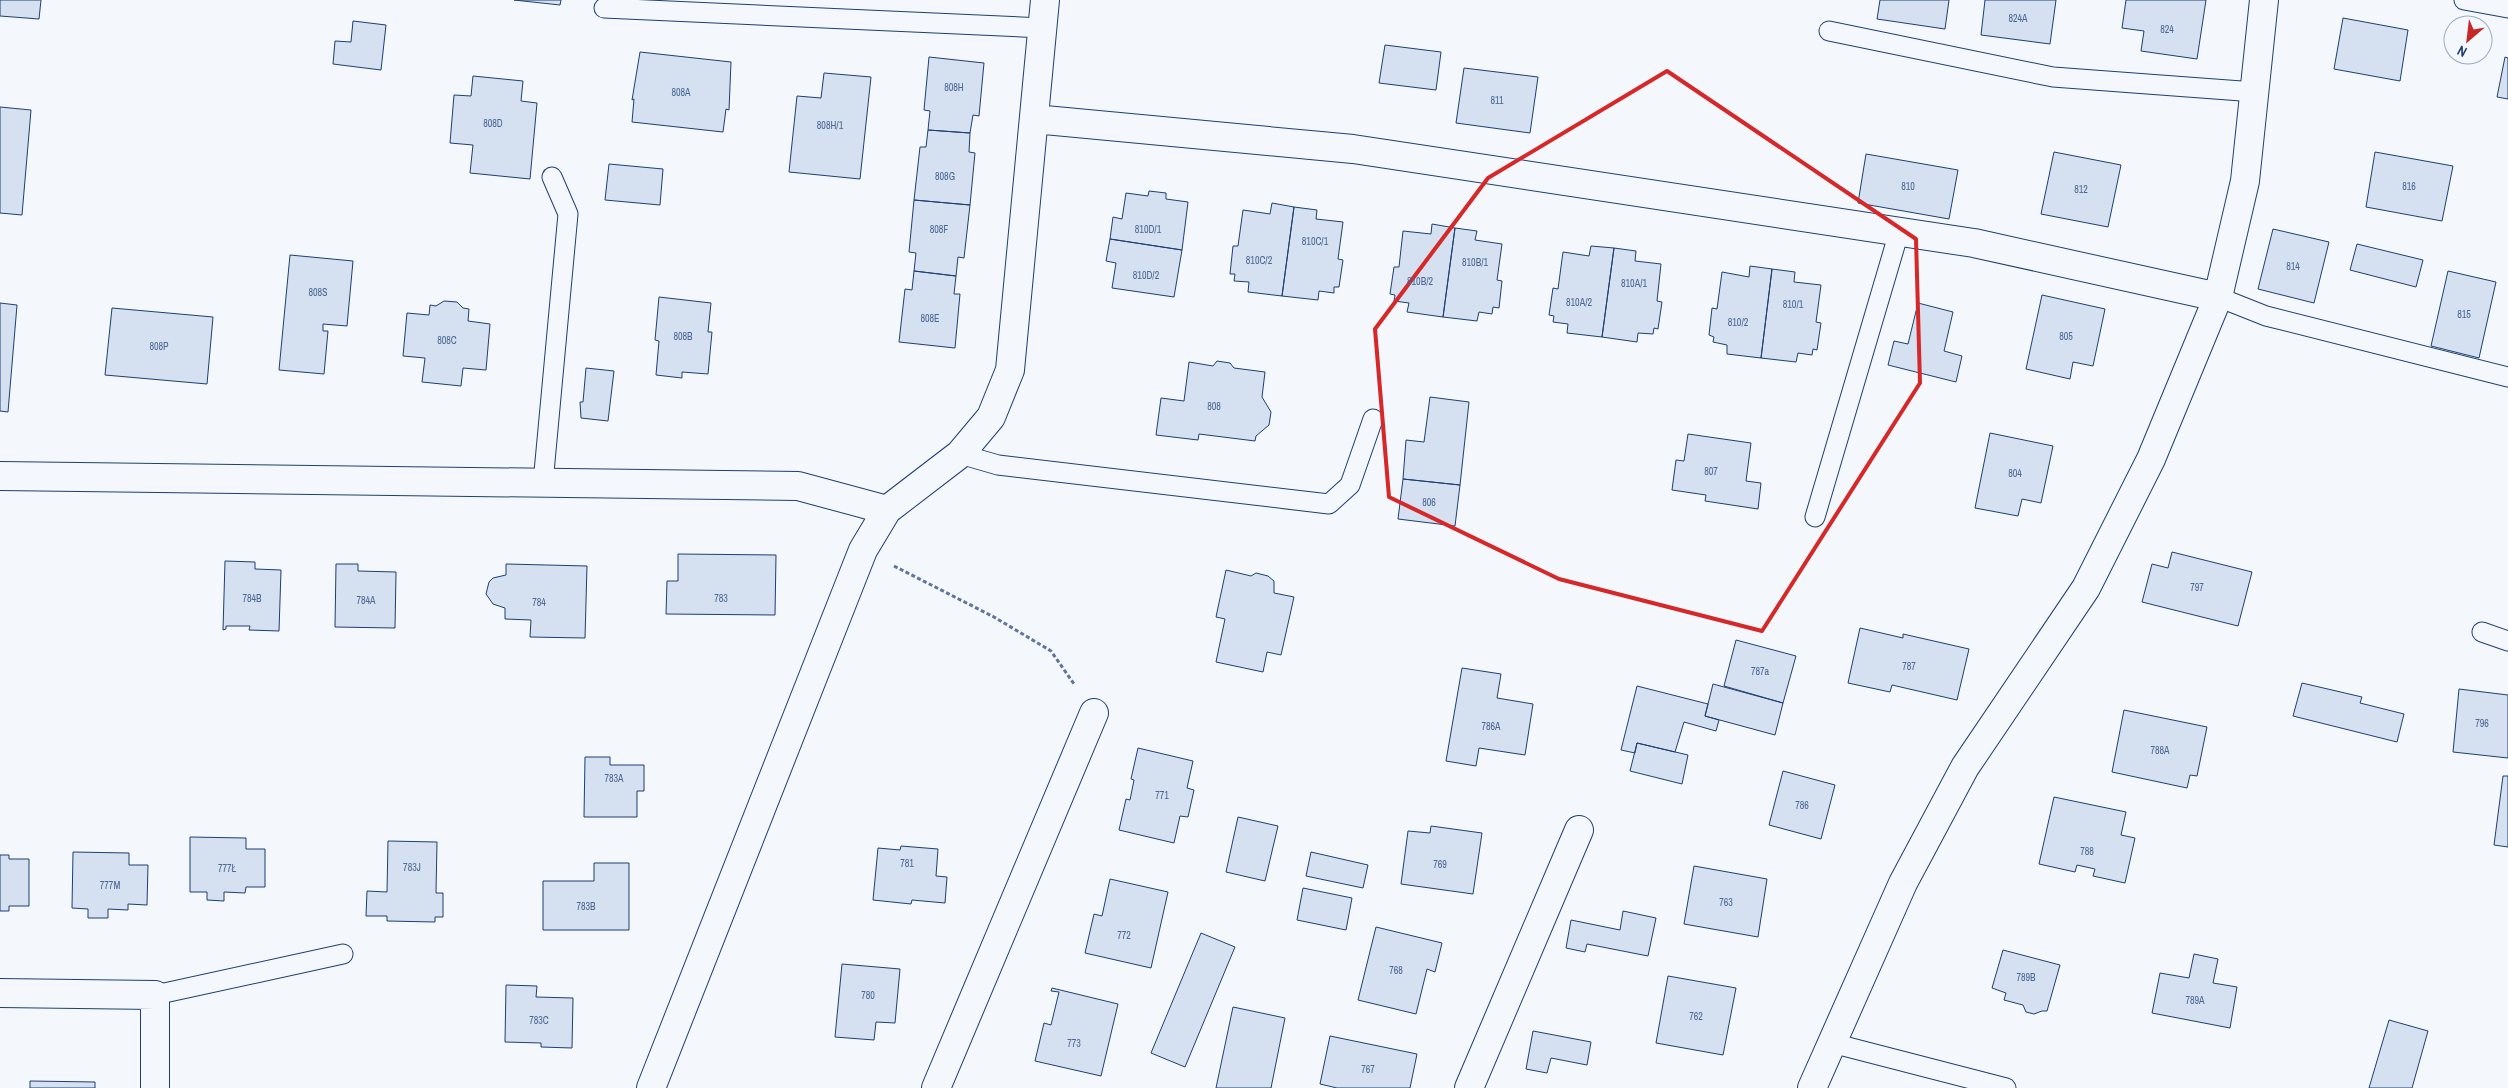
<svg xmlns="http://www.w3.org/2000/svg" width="2508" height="1088" viewBox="0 0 2508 1088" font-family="'Archivo Narrow',sans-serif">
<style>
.building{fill:#d5e0f0;stroke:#1d3f73}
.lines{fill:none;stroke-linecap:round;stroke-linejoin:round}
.service-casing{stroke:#1d3f73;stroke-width:21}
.minor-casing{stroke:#1d3f73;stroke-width:30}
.path{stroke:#5e769c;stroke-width:3;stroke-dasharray:4 2.5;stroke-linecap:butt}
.service{stroke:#f4f7fb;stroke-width:19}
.minor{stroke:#f4f7fb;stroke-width:28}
.marked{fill:none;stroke:#d62828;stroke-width:4;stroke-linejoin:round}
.labels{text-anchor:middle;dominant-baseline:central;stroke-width:4;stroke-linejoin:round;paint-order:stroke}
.number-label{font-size:10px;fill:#4b6792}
</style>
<rect width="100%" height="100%" fill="#f4f7fb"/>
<path class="building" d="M0,0H41L39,19L0,16Z
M514,0H561L560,5Z
M1880,0H1949L1945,29L1877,19Z
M1985,0H2056L2050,44L1981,35Z
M2126,0H2206L2197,59L2141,51L2144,31L2122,28Z
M2343,18L2408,30L2400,81L2334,69Z
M353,21L386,25L381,70L333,64L335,41L351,42Z
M1385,45L1441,52L1436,90L1379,83Z
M640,52L731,62L729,110L726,109L723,132L632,122L634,99L632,100Z
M929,57L984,63L979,116L973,115L970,133L928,130L930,111L924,110Z
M2505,57L2508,58V99L2497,97Z
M1464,68L1538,77L1530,133L1456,123Z
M824,73L871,77L860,179L789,172L797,96L821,98Z
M473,76L523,81L521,101L537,103L530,179L470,173L473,145L450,143L454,95L471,96Z
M0,107L31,110L22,215L0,213Z
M928,130L970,133L969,152L975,153L970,205L914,200L920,147H926Z
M2054,152L2121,165L2108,227L2041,214Z
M2375,152L2453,166L2442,221L2366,207Z
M1866,154L1958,170L1949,219L1858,203Z
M609,164L663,169L660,205L605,200Z
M1149,191L1166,193V199L1188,202L1182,250L1110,239L1113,217L1122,219L1126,193L1148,196Z
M914,200L970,205L964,258L958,257L956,276L914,271L916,253L909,252Z
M1272,203L1294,207L1282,296L1248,292L1249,282L1234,281L1235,274H1230L1233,246H1238L1243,210L1270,214Z
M1294,207L1317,210L1316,219L1343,222L1338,259L1343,260L1339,287H1334V293L1319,291L1318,300L1282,296Z
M1432,224L1455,228L1443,317L1407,312L1409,303L1394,301L1395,295L1390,294L1394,267H1399L1403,231L1431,234Z
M1455,228L1477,231L1475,240L1502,244L1497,280L1502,281L1499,308L1493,307L1492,314L1479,312L1477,321L1443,317Z
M2273,229L2329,242L2314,303L2258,289Z
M1110,239L1182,250L1174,297L1112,288L1116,263L1106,261Z
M2357,244L2423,260L2416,287L2350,270Z
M1591,246L1614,248L1602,337L1567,333L1568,324L1553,322L1554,316L1549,315L1553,288L1558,289L1563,252L1589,256Z
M1614,248L1636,251L1635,261L1661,264L1657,301L1662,302L1658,329L1654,328L1653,334L1638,333L1637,342L1602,337Z
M290,255L353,261L347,326L323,324V331H328L324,374L279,370Z
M1750,266L1772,269L1761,358L1727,354V345L1713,342L1714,337L1709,335L1712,308L1717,309L1722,272L1749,277Z
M1772,269L1795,272L1794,282L1821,285L1816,322L1821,323L1817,350L1813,349L1812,355L1798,353L1796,362L1761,358Z
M914,271L956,276L954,294H960L955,348L899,342L905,289L912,290Z
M2448,271L2496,282L2479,358L2431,346Z
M2042,295L2105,309L2093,366L2073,362L2070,379L2026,369Z
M659,297L711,303L708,332H712L708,374L682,372V378L656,375L659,341L655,340Z
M444,301L457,302L463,308L469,309L468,321L490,324L486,370L463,368L461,386L422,382L425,358L403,356L407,313L429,315L430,305L436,306Z
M0,303L17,305L8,412L0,411Z
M1918,303L1953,312L1944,351L1962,356L1956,382L1888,365L1894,341L1908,344Z
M112,308L213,317L207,384L105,375Z
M1217,361L1230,363L1234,368L1265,372L1262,397L1271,412L1269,425L1256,436L1255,441L1199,434L1198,440L1156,435L1161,398L1184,401L1189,362L1213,366Z
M586,368L614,371L608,421L581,418L580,402H583Z
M1430,397L1469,402L1460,485L1403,479L1406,440L1424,442Z
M1990,433L2053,446L2041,503L2022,499L2018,516L1975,508Z
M1688,434L1751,443L1746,481L1761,483L1758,509L1705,501L1706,495L1672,490L1676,460L1684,461Z
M1403,479L1460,485L1455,526L1398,519Z
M2172,552L2252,572L2238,626L2142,602L2152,564L2168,568Z
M678,554L776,555L775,615L666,614L667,581H678Z
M225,561L255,562V569L281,570L279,631L249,630L250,626H226V629L223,630Z
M336,564H358V571L396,572L395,628L335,627Z
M506,564L587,566L585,638L530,637L531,620L505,619V608L493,604L486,594L489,582L493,578L506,575Z
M1226,570L1251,576L1256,573L1268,576L1274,581V593L1294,597L1281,655L1267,652L1263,672L1216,662L1225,619L1216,617Z
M1860,628L1903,638V634L1969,649L1957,700L1892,685L1890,692L1848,683Z
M1736,640L1796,656L1783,703L1724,686Z
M1462,668L1501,674L1497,698L1533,704L1525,755L1479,748L1476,766L1446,761Z
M2302,683L2362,697L2360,703L2404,714L2397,742L2293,716Z
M1713,684L1783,703L1775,735L1705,716Z
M1637,686L1708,704L1705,716L1719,720L1716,731L1684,722L1675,752L1637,743L1635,753L1621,750Z
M2459,689L2508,695V758L2453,752Z
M2124,710L2207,727L2197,776L2190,775L2187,788L2112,772Z
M1637,743L1688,755L1682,784L1630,771Z
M1138,748L1193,761L1187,788L1194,790L1188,817L1180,816L1174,843L1119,830L1126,799L1130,800L1134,780L1131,779Z
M585,757H610V765H644V791H637V817H584Z
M1783,771L1835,785L1821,839L1769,825Z
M2503,776H2508V847L2494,845Z
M2054,797L2126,812L2121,835L2135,838L2125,883L2093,876L2095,869L2077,865L2075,872L2039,864Z
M1238,817L1278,826L1265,881L1226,872Z
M1431,826L1482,833L1473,894L1401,884L1408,831L1430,833Z
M190,837L246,838V849H265V887H246L245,893L224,892V901L207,900V892H190Z
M388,841L437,842L436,893H443V917H435V922L387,921V916H366L367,891L387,892Z
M901,846L938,849L936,876L947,877L945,903L912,900L911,904L873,900L878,848L900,850Z
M73,852L129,853V865H148L147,905L128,904V910L108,909V918H88V909L72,908Z
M1311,852L1368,865L1363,888L1306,876Z
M0,855H9V859H29V906H9V911H0Z
M594,863H629V930H543V881H594Z
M1694,866L1767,879L1758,937L1684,924Z
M1110,879L1168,892L1151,968L1085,953L1094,914L1102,916Z
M1303,888L1352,898L1346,930L1297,920Z
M1623,911L1656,918L1648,956L1587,944L1585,952L1566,948L1571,920L1620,930Z
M1376,927L1442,943L1435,972L1427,969L1416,1014L1358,1000Z
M1201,933L1235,947L1185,1067L1151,1053Z
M2003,950L2060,965L2047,1011H2042L2034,1014L2026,1012L2023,1005L2004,1000L2006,993L1992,988Z
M2194,954L2218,959L2213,983L2237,987L2230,1028L2152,1013L2160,973L2189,978Z
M842,964L900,969L895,1023L876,1022L874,1040L835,1037Z
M1668,976L1736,988L1723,1055L1656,1043Z
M506,985L537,986L536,997L573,998L572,1048L541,1047V1043L505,1042Z
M1052,988L1118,1004L1101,1076L1035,1061L1044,1023L1051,1025L1059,992L1051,991Z
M1233,1007L1285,1018L1271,1088H1216Z
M2389,1020L2428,1031L2412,1088H2369Z
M1533,1031L1591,1042L1587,1065L1551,1058L1547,1073L1526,1069Z
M1330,1036L1417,1054L1410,1088H1337L1320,1084Z
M30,1081L95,1082V1088H30Z"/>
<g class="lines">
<g class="service-casing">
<path id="service" d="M2464,0L2508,8
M604,8L1043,28
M1829,31L2053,77L2255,92
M2218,297L2266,316L2508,377
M960,454L998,465L1329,504L1350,485L1373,419
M543,483L568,214L552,177
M1815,517L1899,232
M2482,632L2508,641
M155,995L343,954
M1832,1043L2006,1088"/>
</g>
<g class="minor-casing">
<path id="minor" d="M1034,119L1353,149L1974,243L2218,297
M0,476L798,486L887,510
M0,993L155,995V1088
M651,1088L863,550L887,510L960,454L991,417L1010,370L1045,0
M936,1088L1094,713
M1469,1088L1579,830
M1812,1088L1903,883L1965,767L2086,588L2151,459L2218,297L2245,181L2264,0"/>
</g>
<path class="path" d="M894,566L994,617L1051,651L1074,684"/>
<use href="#service" class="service"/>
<use href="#minor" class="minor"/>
</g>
<path class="marked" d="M1667,71L1916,239L1920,383L1762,631L1559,579L1389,497L1375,329L1488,178Z"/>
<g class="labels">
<g class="number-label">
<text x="2018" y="18">824A</text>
<text x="2167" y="29">824</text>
<text x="954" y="87">808H</text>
<text x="681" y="92">808A</text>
<text x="1497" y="100">811</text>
<text x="493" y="123">808D</text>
<text x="830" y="125">808H/1</text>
<text x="945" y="176">808G</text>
<text x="1908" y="186">810</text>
<text x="2409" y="186">816</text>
<text x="2081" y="189">812</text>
<text x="939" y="229">808F</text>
<text x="1148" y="229">810D/1</text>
<text x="1315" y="241">810C/1</text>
<text x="1259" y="260">810C/2</text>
<text x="1475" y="262">810B/1</text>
<text x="2293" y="266">814</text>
<text x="1146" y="275">810D/2</text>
<text x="1420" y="281">810B/2</text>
<text x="1634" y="283">810A/1</text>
<text x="318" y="292">808S</text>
<text x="1579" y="302">810A/2</text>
<text x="1793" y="304">810/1</text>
<text x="2464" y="314">815</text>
<text x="930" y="318">808E</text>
<text x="1738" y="322">810/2</text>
<text x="683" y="336">808B</text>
<text x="2066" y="336">805</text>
<text x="447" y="340">808C</text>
<text x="159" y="346">808P</text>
<text x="1214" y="406">808</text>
<text x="1711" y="471">807</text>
<text x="2015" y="473">804</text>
<text x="1429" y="502">806</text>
<text x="2197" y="587">797</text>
<text x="252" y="598">784B</text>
<text x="721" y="598">783</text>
<text x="366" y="600">784A</text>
<text x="539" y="602">784</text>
<text x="1909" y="666">787</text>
<text x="1760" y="671">787a</text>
<text x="2482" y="723">796</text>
<text x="1491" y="726">786A</text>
<text x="2160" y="750">788A</text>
<text x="614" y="778">783A</text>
<text x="1162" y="795">771</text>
<text x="1802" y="805">786</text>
<text x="2087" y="851">788</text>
<text x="907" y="863">781</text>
<text x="1440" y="864">769</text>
<text x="412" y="867">783J</text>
<text x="227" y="868">777Ł</text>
<text x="110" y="885">777M</text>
<text x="1726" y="902">763</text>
<text x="586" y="906">783B</text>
<text x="1124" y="935">772</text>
<text x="1396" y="970">768</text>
<text x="2026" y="977">789B</text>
<text x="868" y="995">780</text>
<text x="2195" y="1000">789A</text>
<text x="1696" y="1016">762</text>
<text x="539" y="1020">783C</text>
<text x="1074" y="1043">773</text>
<text x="1368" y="1069">767</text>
</g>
</g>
<g transform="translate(2468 40) rotate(208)"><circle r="24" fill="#f4f7fb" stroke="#9eadc5"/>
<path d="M0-4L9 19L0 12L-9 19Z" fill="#c62828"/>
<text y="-8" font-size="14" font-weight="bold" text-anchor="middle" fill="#1d3f73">N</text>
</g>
</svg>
